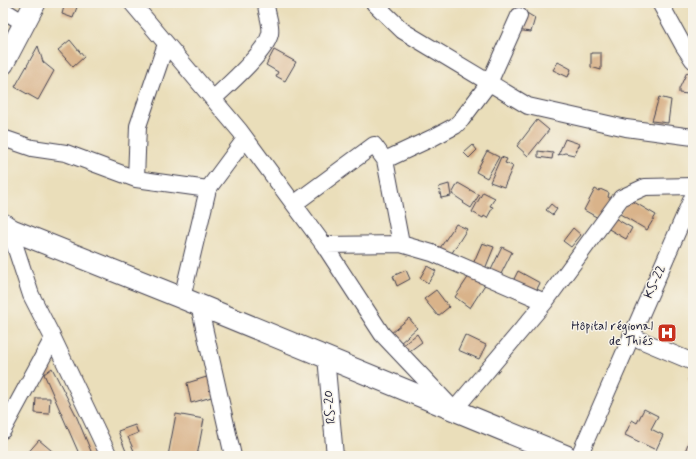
<svg xmlns="http://www.w3.org/2000/svg" width="696" height="459" viewBox="0 0 696 459" font-family="Mynerve,sans-serif">
<style>
.building{fill:#d9b38a}
.lines{fill:none;stroke-linecap:round;stroke-linejoin:round}
.minor-casing{stroke:#403e4e;stroke-width:18}
.major-casing{stroke:#403e4e;stroke-width:23}
.minor{stroke:#fff;stroke-width:16}
.major{stroke:#fff;stroke-width:21}
.labels{text-anchor:middle;dominant-baseline:central;stroke-width:3;stroke-linejoin:round;paint-order:stroke}
.street-label{font-size:13px;fill:#22223b;stroke:#f7f3e8}
.poi-label{font-size:13px;fill:#22223b;stroke:#f7f3e8;text-anchor:end}
</style>
<rect width="100%" height="100%" fill="#f7f3e8"/>
<filter id="ink" filterUnits="userSpaceOnUse"><feTurbulence type="fractalNoise" baseFrequency=".025" numOctaves="2"/><feDisplacementMap in="SourceGraphic" scale="8" xChannelSelector="R" yChannelSelector="G"/><feConvolveMatrix kernelMatrix="1 2 1 2 8 2 1 2 1" color-interpolation-filters="sRGB"/></filter>
<filter id="wash" filterUnits="userSpaceOnUse"><feTurbulence type="fractalNoise" baseFrequency=".012" numOctaves="4" result="noise"/><feDisplacementMap in="SourceGraphic" scale="16" xChannelSelector="R" yChannelSelector="G"/><feGaussianBlur stdDeviation="0.9" result="paint"/><feColorMatrix in="noise" values="0 0 0 0 0 0 0 0 0 0 0 0 0 0 0 0 0 1.4 0 .05"/><feComposite in="paint" operator="in"/></filter>
<g filter="url(#wash)">
<rect width="100%" height="100%" fill="#eadeba"/>
<g id="blocks">
<path class="building" d="M65,3L77,7L73,18L62,14Z
M525,12L535,18L531,32L516,30Z
M70,40L84,57L73,67L58,50Z
M38,46L43,62L54,71L38,100L15,87Z
M274,50L296,62L285,81L276,76L278,72L266,65Z
M591,53H601V70L591,67Z
M558,62L571,69L568,77L553,70Z
M687,72L693,77L688,94L679,93V89Z
M659,97L671,100L668,123L652,121Z
M537,120L549,130L528,156L517,146Z
M565,139L580,144L574,155L565,153L558,155Z
M473,145L477,150L469,158L464,153Z
M487,151L499,157L487,178L476,172Z
M538,151L553,153L552,159L538,157Z
M501,157L507,159L505,163L513,166L504,187L490,182Z
M458,183L479,195L471,208L463,203L464,202L452,194Z
M449,184L451,196L441,198L439,187Z
M595,189L599,191L600,189L609,193L608,197L611,199L600,219L584,210Z
M483,192L495,198L490,206L493,207L487,218L484,216L483,218L472,212Z
M629,199L656,215L647,230L620,214Z
M551,204L557,209L553,215L546,210Z
M613,217L632,228L626,239L607,228Z
M456,224L467,229L450,256L438,251Z
M573,228L581,235L571,247L563,241Z
M482,243L494,247L485,269L473,264Z
M502,247L512,252L501,274L491,270Z
M427,266L436,271L428,283L420,278Z
M406,270L410,279L397,286L393,276Z
M518,271L540,283L535,293L513,281Z
M471,273L486,283L470,308L455,297Z
M436,290L449,307L438,316L424,299Z
M409,318L417,328L399,344L390,334Z
M417,334L422,342L407,353L402,346Z
M465,335L486,345L479,359L458,350Z
M52,368L75,413L93,456H80L44,374Z
M693,369V382L688,380Z
M210,376L215,396L191,403L187,383Z
M36,398H50L49,414L35,413Z
M644,409L658,416L651,429L663,435L656,450L625,435L632,420L637,423Z
M176,414L204,419L197,456H168Z
M135,425L138,433L128,437L134,451L127,454L118,431Z
M39,440L58,456H25Z
M689,441L693,443V456L684,454Z"/>
</g>
</g>
<g filter="url(#ink)">
<use href="#blocks" fill-opacity="0" stroke="#403e4e" stroke-width="1"/>
<g class="lines">
<g class="minor-casing">
<path id="minor" d="M132,3L240,131L324,245L382,334L454,410L545,302L621,198L645,187L693,186
M374,3L403,31L528,106L626,128L693,137
M660,3L683,45L693,60
M3,10L24,23
M213,99C227,86 266,52 270,34C272,24 266,13 266,3
M3,138L32,148L66,153L136,179L208,189L245,139
M385,160L434,137L455,126L462,119L489,83L519,16
M136,179L138,126L166,44
M294,204L374,145L385,160L401,244
M12,230L14,243L31,295L53,338L109,456
M324,245L401,244L432,253L545,302
M182,298L208,189
M199,305L233,456
M631,336L693,362
M326,357L335,456
M3,430L53,338
M579,456L693,196"/>
</g>
<g class="major-casing">
<path id="major" d="M3,64L35,3
M3,224L12,230L182,298L566,456"/>
</g>
<use href="#minor" class="minor"/>
<use href="#major" class="major"/>
</g>
</g>
<defs>
<g id="hospital-square" transform="scale(1)"><rect x="-9" y="-9" width="18" height="18" rx="4" fill="#c8321e" stroke="#f7f3e8"/><path d="M-5-5h3v3.5h4V-5h3V5h-3V1.5h-4V5h-3Z" fill="#fff"/></g>
</defs>
<g fill-rule="evenodd">
<use href="#hospital-square" x="667" y="333"/>
</g>
<g class="labels">
<g class="street-label">
<text transform="translate(655 282) rotate(-66)">KS-22</text>
<text transform="translate(330 407) rotate(-95)">RS-20</text>
</g>
<g class="poi-label">
<text x="653" y="326">Hôpital régional<tspan x="653" dy="15">de Thiés</tspan></text>
</g>
</g>
<rect width="696" height="459" fill="none" stroke="#f7f3e8" stroke-width="16"/>
</svg>
